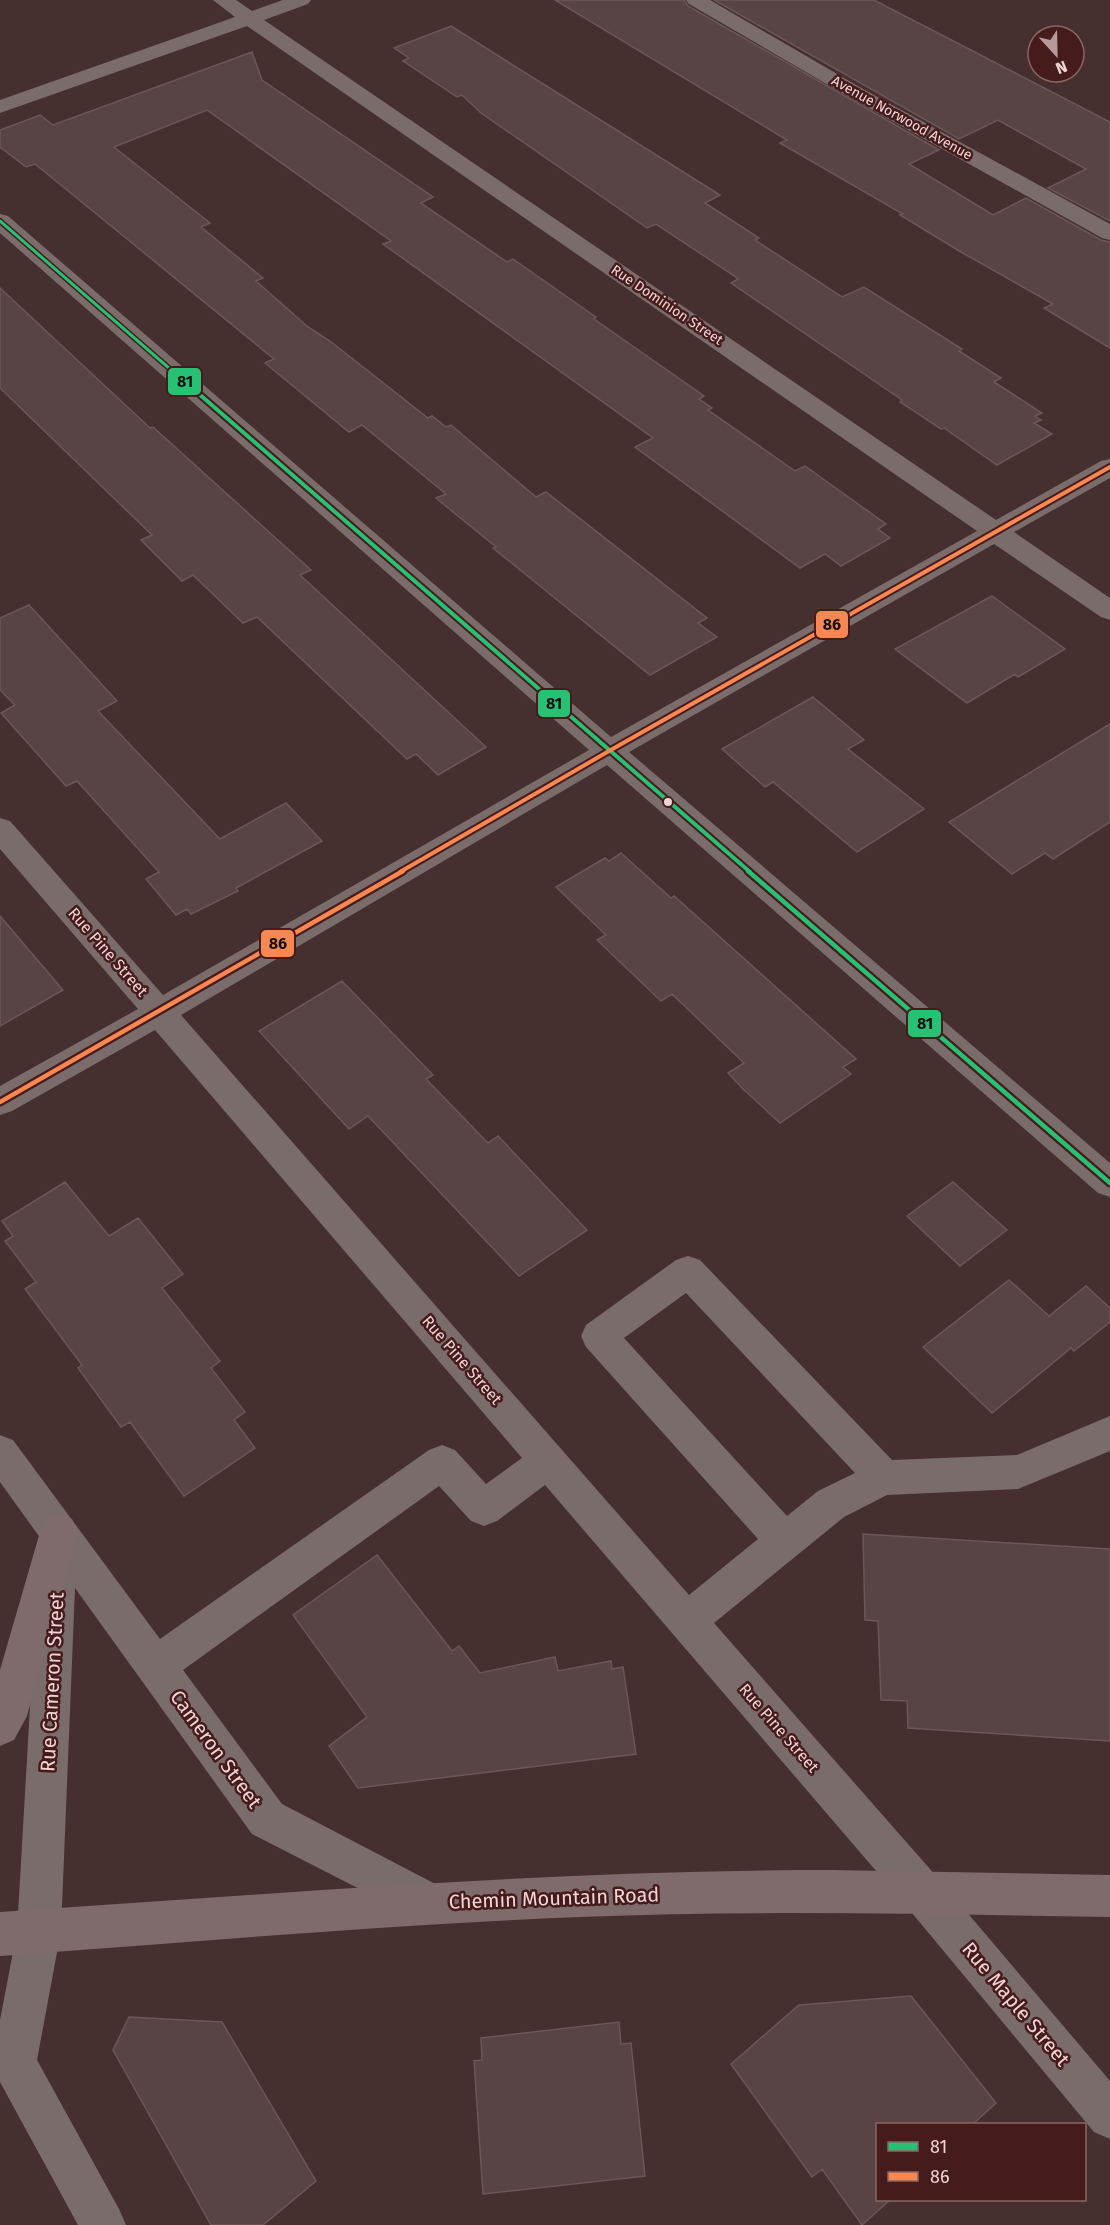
<svg xmlns="http://www.w3.org/2000/svg" width="1110" height="2225" viewBox="0 0 1110 2225" font-family="'Fira Sans',sans-serif">
<style>
.building{fill:#584444;stroke:#6b5757;stroke-width:1.5}
.lines{fill:none;stroke-linecap:round;stroke-linejoin:round}
.minor{fill:#7b6c6c;fill-rule:evenodd}
.major{fill:#7f6b6b;fill-rule:evenodd}
.bus-1-far2-casing{stroke:#451b1c;stroke-width:6}
.bus-1-far1-casing{stroke:#451b1c;stroke-width:8}
.bus-1-casing{stroke:#451b1c;stroke-width:9}
.bus-2-far1-casing{stroke:#451b1c;stroke-width:8}
.bus-2-casing{stroke:#451b1c;stroke-width:9}
.bus-1-far2{stroke:#26c172;stroke-width:3}
.bus-1-far1{stroke:#26c172;stroke-width:4}
.bus-1{stroke:#26c172;stroke-width:4.5}
.bus-2-far1{stroke:#f88751;stroke-width:4}
.bus-2{stroke:#f88751;stroke-width:4.5}
.bus-dot{fill:#f1d4d3;stroke:#451b1c;stroke-width:2}
.labels{text-anchor:middle;dominant-baseline:central;stroke-width:5;stroke-linejoin:round;paint-order:stroke}
.far-street-label{font-size:14px;fill:#f1d4d3;stroke:#451b1c}
.street-label{font-size:16px;fill:#f1d4d3;stroke:#451b1c}
.near-street-label{font-size:20px;fill:#f1d4d3;stroke:#451b1c}
.line-badge{stroke:#451b1c;stroke-width:2}
.pale-badge-label{font-size:16px;text-anchor:middle;font-weight:bold;fill:#111}
</style>
<rect width="100%" height="100%" fill="#462f2f"/>
<path class="building" d="M555,0H684L688,6L939,150L909,164L993,215L1026,198L1101,240L1110,242V348L1044,308L1053,304L961,252L900,215L903,214L780,143L787,140Z
M714,0H874L1110,122V221L1048,188L1086,169L998,120L959,139Z
M451,26L720,195L705,203L759,238L755,240L842,297L864,287L962,349L959,351L1001,378L994,382L1042,413L1035,416L1041,420L1034,423L1052,434L997,465L944,428L941,429L900,402L902,400L731,283L738,279L736,277L656,224L647,228L481,113L462,95L457,97L403,61L409,58L394,48Z
M252,52L262,80L433,197L421,203L507,262L513,259L596,317L594,319L704,396L699,399L712,408L708,410L795,471L805,466L886,524L878,529L890,538L841,566L825,554L800,568L635,447L653,438L383,244L391,241L207,110L114,147L210,223L201,227L263,278L256,281L308,327L330,341L428,418L432,416L446,427L451,425L536,497L546,492L707,618L698,623L717,637L650,675L493,548L496,547L436,498L446,494L362,425L349,432L265,363L274,359L132,243L35,164L26,167L0,147V130L40,115L53,125Z
M0,288L150,428L153,427L311,570L300,575L486,747L438,775L416,754L407,759L257,617L243,623L193,575L182,581L141,540L152,535L0,388Z
M992,596L1065,649L1018,677L1015,674L967,703L895,649Z
M29,605L117,701L98,711L220,839L286,803L322,841L236,888L238,891L191,914L187,909L176,915L146,879L159,872L77,781L66,786L1,713L15,705L0,690V618Z
M813,697L864,740L848,749L924,809L857,852L773,782L765,787L722,749Z
M1110,724V822L1053,859L1045,853L1012,874L949,822Z
M621,853L671,898L674,896L856,1059L843,1067L851,1074L780,1123L743,1089L728,1073L744,1063L672,994L661,1001L597,940L606,935L556,887L605,858L609,861Z
M0,916L63,990L0,1026Z
M342,981L433,1075L426,1079L488,1143L498,1136L587,1230L519,1276L368,1116L349,1129L259,1031Z
M65,1182L109,1236L138,1218L183,1274L162,1288L220,1361L211,1368L245,1412L234,1420L255,1448L184,1496L130,1422L121,1427L78,1368L82,1365L25,1289L36,1282L5,1241L13,1236L2,1221Z
M953,1182L1007,1230L960,1266L907,1216Z
M1009,1280L1049,1316L1086,1286L1110,1308V1322L1074,1351L1071,1348L992,1413L923,1347Z
M863,1534L1110,1549V1741L908,1728L907,1701L881,1700L878,1621L865,1620Z
M377,1555L452,1651L459,1646L480,1673L555,1657L558,1671L611,1661L612,1669L623,1667L636,1754L358,1788L329,1746L367,1717L293,1615Z
M911,1996L996,2103L973,2124H878V2199H891L862,2225L822,2169L812,2177L731,2064L799,2005Z
M129,2017L222,2022L316,2181L263,2225H211L113,2050Z
M619,2022L621,2044L631,2043L645,2176L483,2194L474,2061L482,2060L481,2038Z"/>
<g class="lines">
<path class="minor" d="M213,0H236L252,11L283,0H311L308,4L264,20L996,520L1101,461L1110,459V478L1014,532L1110,598V620L1101,617L994,544L629,752L1110,1163V1197L1098,1193L607,765L181,1015L689,1595L758,1539L586,1347L581,1336L586,1325L676,1260L688,1256L700,1260L892,1460L1017,1455L1110,1416V1451L1018,1489L887,1495L844,1517L714,1623L937,1877L1110,2081V2139L1094,2132L907,1907L545,1485L497,1521L484,1526L471,1521L439,1486L183,1670L282,1804L443,1888L449,1903L443,1918L428,1924L252,1834L75,1588L61,1931L37,2060L119,2209L126,2225H78L0,2082V2020L17,1931L38,1569L43,1556L51,1553L0,1482V1435L13,1440L160,1639L429,1450L442,1445L455,1450L486,1484L522,1458L155,1030L12,1111L0,1115V1086L138,1009L0,849V818L10,821L163,995L589,750L0,233V214L8,216L611,737L977,531L247,26L0,113V100L235,17ZM686,1293L855,1473L818,1491L787,1516L624,1338Z
M686,0H710L863,89L1110,224V240L1102,238L849,97L689,4Z"/>
<path class="major" d="M59,1514L72,1519L78,1532L27,1716L14,1740L0,1746V1670L40,1532L46,1519Z
M831,1870L1110,1875V1917C933,1914 756,1910 580,1917C386,1925 193,1942 0,1956V1912C277,1894 553,1870 831,1870Z"/>
<g class="bus-1-far2-casing">
<path id="bus-1-far2" d="M0,221L193,389"/>
</g>
<g class="bus-1-far1-casing">
<path id="bus-1-far1" d="M191,387L750,872"/>
</g>
<g class="bus-1-casing">
<path id="bus-1" d="M748,871L1110,1183"/>
</g>
<g class="bus-2-far1-casing">
<path id="bus-2-far1" d="M400,872L609,751L1110,467"/>
</g>
<g class="bus-2-casing">
<path id="bus-2" d="M0,1102L403,871"/>
</g>
<use href="#bus-1-far2" class="bus-1-far2"/>
<use href="#bus-1-far1" class="bus-1-far1"/>
<use href="#bus-1" class="bus-1"/>
<use href="#bus-2-far1" class="bus-2-far1"/>
<use href="#bus-2" class="bus-2"/>
</g>
<circle class="bus-dot" cx="668" cy="802" r="5"/>
<g class="labels">
<g class="far-street-label">
<text transform="translate(902 118) rotate(29)">Avenue Norwood Avenue</text>
<text transform="translate(667 305) rotate(34)">Rue Dominion Street</text>
</g>
<g class="street-label">
<text transform="translate(108 952) rotate(49)">Rue Pine Street</text>
<text transform="translate(462 1360) rotate(49)">Rue Pine Street</text>
<text transform="translate(779 1728) rotate(49)">Rue Pine Street</text>
</g>
<g class="near-street-label">
<text transform="translate(52 1682) rotate(-87)">Rue Cameron Street</text>
<text transform="translate(216 1749) rotate(54)">Cameron Street</text>
<text transform="translate(554 1898) rotate(-2)">Chemin Mountain Road</text>
<text transform="translate(1016 2004) rotate(50)">Rue Maple Street</text>
</g>
</g>
<g class="line-badge">
<rect x="167" y="367" width="35" height="29" rx="6" fill="#26c172"/>
<rect x="815" y="610" width="34" height="29" rx="6" fill="#f88751"/>
<rect x="537" y="689" width="34" height="29" rx="6" fill="#26c172"/>
<rect x="260" y="929" width="35" height="29" rx="6" fill="#f88751"/>
<rect x="907" y="1009" width="35" height="29" rx="6" fill="#26c172"/>
</g>
<g class="pale-badge-label">
<text x="185" y="387">81</text>
<text x="832" y="630">86</text>
<text x="554" y="709">81</text>
<text x="278" y="949">86</text>
<text x="925" y="1029">81</text>
</g>
<rect x="876" y="2123" width="210" height="78" fill="#451b1c" stroke="#8a6565" stroke-width="1.5"/>
<rect x="888" y="2142" width="30" height="9" fill="#26c172" stroke="#8a6565" stroke-width="1.5"/>
<text x="930" y="2153" font-size="18" fill="#f1d4d3">81</text>
<rect x="888" y="2172" width="30" height="9" fill="#f88751" stroke="#8a6565" stroke-width="1.5"/>
<text x="930" y="2183" font-size="18" fill="#f1d4d3">86</text>
<g transform="translate(1056 54) rotate(158)"><circle r="28" fill="#451b1c" stroke="#8a6565" stroke-width="1.5"/>
<path d="M0-4.5L10 22L0 15L-10 22Z" fill="#b59a9a"/>
<text y="-9" font-size="16" font-weight="bold" text-anchor="middle" fill="#f1d4d3">N</text>
</g>
</svg>
